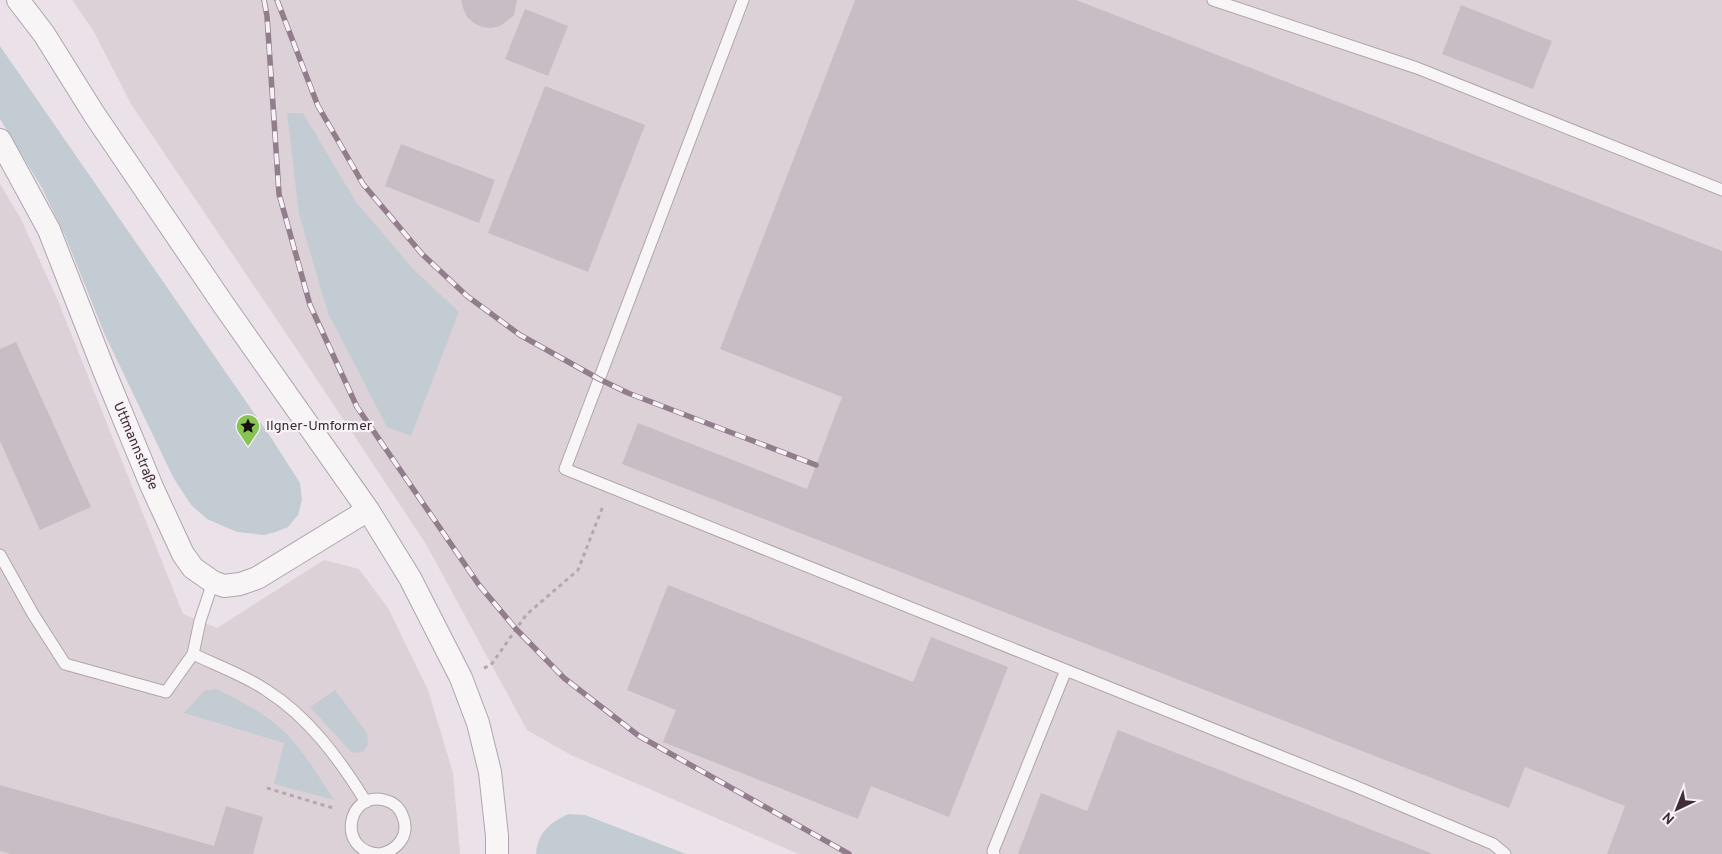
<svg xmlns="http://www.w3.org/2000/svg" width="1722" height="854" viewBox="0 0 1722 854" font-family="Overpass,sans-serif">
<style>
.built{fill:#dbd1d7}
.green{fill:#c4ccd3}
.building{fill:#c9bdc5}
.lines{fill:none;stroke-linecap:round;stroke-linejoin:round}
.service-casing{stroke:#b0a4ad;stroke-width:13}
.minor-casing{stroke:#b0a4ad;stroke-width:24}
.path{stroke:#b2a9af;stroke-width:3;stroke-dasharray:4 4;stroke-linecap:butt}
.service{stroke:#f8f5f7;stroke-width:11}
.minor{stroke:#f8f5f7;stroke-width:22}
.rail-casing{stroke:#927d8c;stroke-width:5.5}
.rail{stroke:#f7f2f6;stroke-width:4;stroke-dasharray:11;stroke-linecap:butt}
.labels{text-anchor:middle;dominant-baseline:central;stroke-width:4.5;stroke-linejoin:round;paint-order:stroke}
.poi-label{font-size:14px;fill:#402c3a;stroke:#f7f2f6;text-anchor:start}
.street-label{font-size:14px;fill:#402c3a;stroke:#f7f2f6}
</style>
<rect width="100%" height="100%" fill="#eae2e8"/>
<path class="built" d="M72,0H1722V854H799L571,755L527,730L426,544L298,351L131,104L93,30Z
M0,184L21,219L58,301L183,614L217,628L324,560L359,569L388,608L428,690L453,773L460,854H0Z"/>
<path class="green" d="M0,46L272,439L300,483L302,500L298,515L288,527L276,532L264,535L237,532L207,519L191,505L173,477L105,335L66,238L42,188L0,119Z
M287,113H303L356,202L413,269L459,312L411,436L387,427L328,313L299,214Z
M216,689C243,702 272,717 292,740C308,758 321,780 334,800L274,784L284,743L184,713L204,691Z
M335,690L367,733L368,744L364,751L358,753L351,752L310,707Z
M568,814L585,815L686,854H536C538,832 550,823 568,814Z"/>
<path class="building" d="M461,0H517L514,15L507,21L500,26L491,28L482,27L474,23L467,17L463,8Z
M855,0H1076L1722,251V854H1607L1625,806L1525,767L1509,808L622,464L638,423L807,489L842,397L720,349Z
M1461,5L1552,41L1533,89L1442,54Z
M525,9L568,26L548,76L505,59Z
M545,86L645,125L588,272L488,233Z
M401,144L495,180L479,223L385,186Z
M16,342L91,507L40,530L0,441V349Z
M668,585L913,682L931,637L1008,667L949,817L871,786L858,819L663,742L676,710L627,690Z
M1118,730L1433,854H1018L1041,793L1087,811Z
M0,785L214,846L226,806L263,817L253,854H11L0,851Z"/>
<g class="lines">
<g class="service-casing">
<path id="service" d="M743,0L565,469L1357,787L1493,844L1505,854
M1213,0L1417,68L1722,190
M0,555L33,614L65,664L166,692L193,654L200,621L213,582
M193,654C218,666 244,675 266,690C309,717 340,760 366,802
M379,854C336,851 347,791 384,800C393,802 400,808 403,817C410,835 398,850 380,854
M994,854L993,851L1066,670"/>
</g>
<g class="minor-casing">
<path id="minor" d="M18,0L44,34L94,114L223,304L368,510L410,578L461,678L478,723L490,772L497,836V854
M0,140L49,230L105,373L152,487L183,554L193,568L213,582L224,586L240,584L257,578L368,510"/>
</g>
<path class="path" d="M484,668L491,665L526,615L578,570L603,506
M267,788L336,809"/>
<use href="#service" class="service"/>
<use href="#minor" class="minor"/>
<g class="rail-casing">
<path id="rail" d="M264,0L267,16L279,194L310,305L357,407L479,585L516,629L564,678L639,736L849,854
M277,0L318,106L363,184L422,254L467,296L520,335L599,379L628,393L816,465"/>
</g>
<use href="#rail" class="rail"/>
</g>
<defs>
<g id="sight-pin" transform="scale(1.25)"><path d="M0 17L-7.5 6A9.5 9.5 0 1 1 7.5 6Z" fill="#87c452" stroke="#f7f2f6"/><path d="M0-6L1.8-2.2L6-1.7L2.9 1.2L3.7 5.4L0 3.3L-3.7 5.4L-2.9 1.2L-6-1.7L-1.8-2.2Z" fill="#111"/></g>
</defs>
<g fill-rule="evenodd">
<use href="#sight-pin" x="248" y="426"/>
</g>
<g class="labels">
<g class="poi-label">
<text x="266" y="426">Ilgner-Umformer</text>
</g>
<g class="street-label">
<text transform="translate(135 446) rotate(67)">Uttmannstraße</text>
</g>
</g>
<g transform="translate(1677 809) rotate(223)" stroke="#f7f2f6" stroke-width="4" paint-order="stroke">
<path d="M0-4L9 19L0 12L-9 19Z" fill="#402c3a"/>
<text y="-8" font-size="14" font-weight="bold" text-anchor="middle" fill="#402c3a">N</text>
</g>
</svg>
